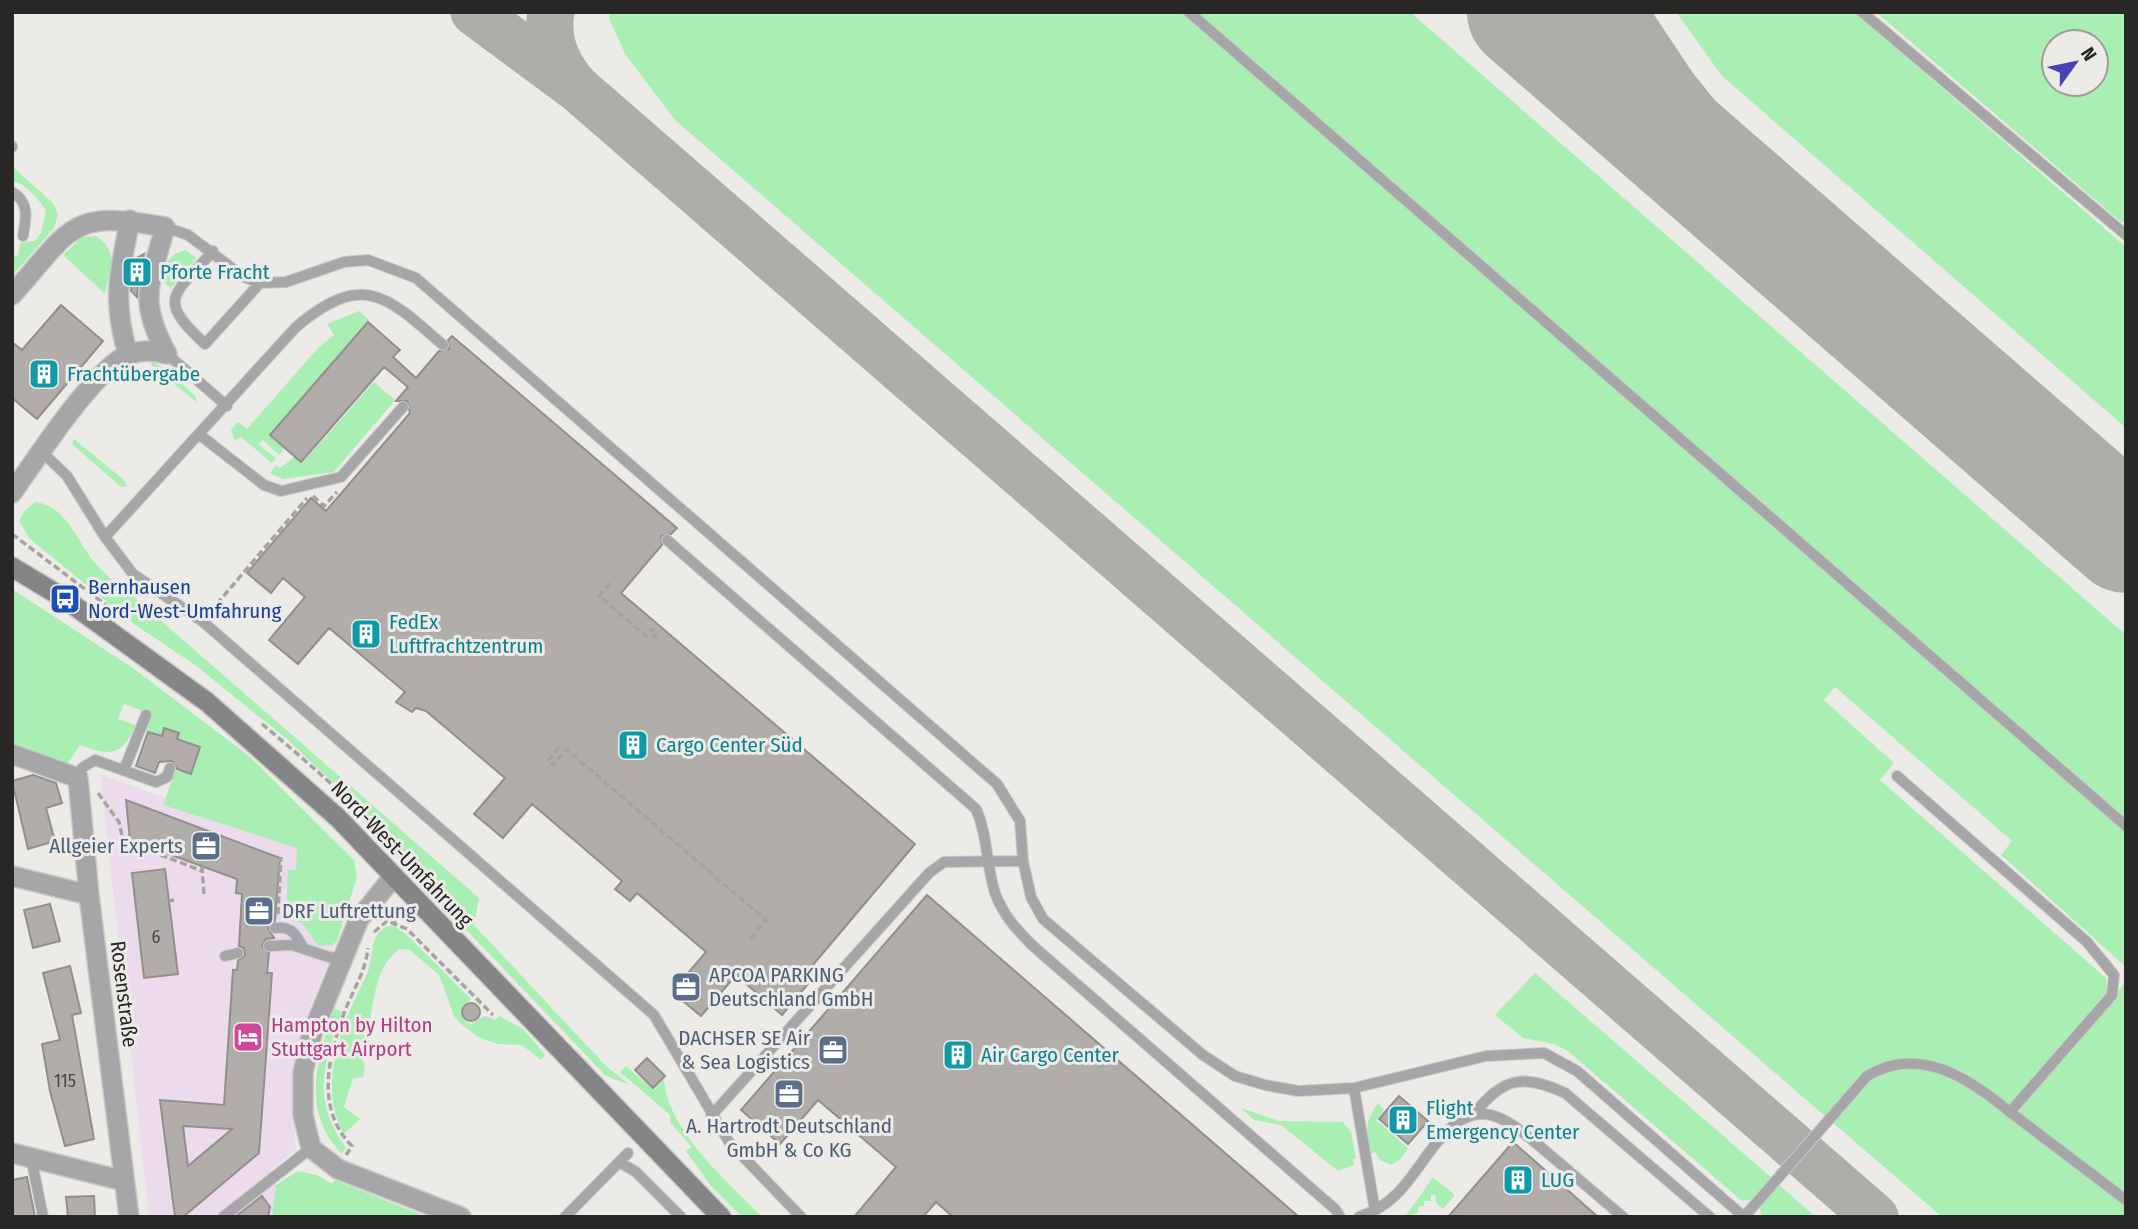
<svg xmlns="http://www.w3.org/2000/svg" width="2138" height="1229" viewBox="0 0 2138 1229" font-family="'Fira Sans Condensed',sans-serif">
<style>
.commercial{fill:#ecdbed}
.green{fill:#a9efb3;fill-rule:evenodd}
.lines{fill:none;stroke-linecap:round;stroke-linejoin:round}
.taxiway{stroke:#aeadaa;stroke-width:47}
.runway{stroke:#aeadaa;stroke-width:116}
.building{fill:#b0adab;stroke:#928f8c;stroke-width:2;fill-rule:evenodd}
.service-casing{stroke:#cac8c5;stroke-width:12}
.minor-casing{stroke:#cac8c5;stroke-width:22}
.secondary-casing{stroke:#cac8c5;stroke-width:22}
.path{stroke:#a5a4a1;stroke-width:3.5;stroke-dasharray:7 3.5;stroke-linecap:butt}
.service{stroke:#a6a6a8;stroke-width:10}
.minor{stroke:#a6a6a8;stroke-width:19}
.secondary{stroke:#858587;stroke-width:19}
.labels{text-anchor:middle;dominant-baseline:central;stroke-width:6;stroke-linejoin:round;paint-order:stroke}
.number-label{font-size:18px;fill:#4a4847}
.culture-label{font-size:21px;fill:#0d838f;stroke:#edebe8;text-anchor:start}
.transit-label{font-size:21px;fill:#164399;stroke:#edebe8;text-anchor:start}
.service-label{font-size:21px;fill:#4e5e75;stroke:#edebe8;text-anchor:end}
.street-label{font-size:21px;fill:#282726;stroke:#edebe8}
.hotel-label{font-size:21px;fill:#b23c85;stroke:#edebe8;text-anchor:start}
</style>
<rect width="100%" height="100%" fill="#edebe8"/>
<path class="commercial" d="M100,774L299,847L332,940L337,941L310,1007L303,1035L293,1101L296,1150L272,1169L276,1185L272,1217H149Z"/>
<path class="green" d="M610,12H1183L2126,831V967L2001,855L2012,841L1835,687L1824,700L1894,763L1880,780L2106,978L2107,991L2009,1107C1971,1076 1916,1037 1866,1072C1851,1082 1838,1103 1826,1117L675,120L625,54L609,18Z
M1192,12H1410L2126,635V822Z
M1676,12H1854L2126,247V428L1722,76Z
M1876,12H2126V222H2121ZM2054,42H2096V84H2054Z
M12,166L53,203L58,214L54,228L12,276V255L18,256L20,243L35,241L41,233L46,210C37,198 27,184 12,181Z
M96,236C112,246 114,261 113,279H108L105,294L63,255L82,237Z
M186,250L196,258L171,288L161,280C164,265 169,253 186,250Z
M359,311L369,320L269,435L284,448L279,455L263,440L258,444L276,458L272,463L241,437L235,441L231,430L238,422L247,429L318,348L334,335L327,324Z
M152,361L166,369L196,397V402L151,365Z
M374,382L395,400L334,472L283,479L270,473L276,465L280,468L295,457L302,463Z
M74,439L125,481L127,486L121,487L72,444Z
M35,502C66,505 77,541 95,563C107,578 126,590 141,603L139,606L148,614L151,612L479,898L474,925L607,1067L630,1085L606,1076L431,893L439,884L288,740L195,665L134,624L30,539L19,521L25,510Z
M12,589L133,668L249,756L354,860L357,877L337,941L332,945L318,946L303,924L286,918L288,870H296L297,848L163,805L176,769L192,774L201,747L177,739L179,733L164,728L161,736L146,731L151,714L124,704L118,719L136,725C122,757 110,756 80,745L68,763L12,743Z
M387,926H394L406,934L471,999L463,1006L461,1014L465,1021L471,1024L485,1016L495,1020L500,1016L523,1029L545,1055L541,1060L522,1045L498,1044L478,1037L460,1023L454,1016L439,975L410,950L399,949C378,966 376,988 371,1014C369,1026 363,1039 359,1051L365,1066L363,1077L353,1078L344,1107L360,1119L344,1134C320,1093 336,1043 353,1003C358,992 365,980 369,968C374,951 369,936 387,926Z
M1535,973L1772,1178L1753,1199L1742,1201L1568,1051L1554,1044L1523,1038L1495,1015Z
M2126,982V1196L2015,1112Z
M334,1008L342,1012C323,1066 311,1099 346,1148L342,1154C300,1110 317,1060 334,1008Z
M626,1066L654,1090L664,1078C666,1129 728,1182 762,1217H742L711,1186L686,1151L692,1147L670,1122V1115L620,1072Z
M1902,1067L1940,1072L1960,1079L2126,1207V1217H1942L1832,1122C1855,1096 1867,1075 1902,1067Z
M1378,1103L1384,1110L1376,1120L1408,1148L1401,1159L1391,1165L1380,1160L1375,1152L1371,1154C1365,1134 1365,1120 1378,1103Z
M1241,1108L1279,1121L1343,1122L1351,1132L1356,1159H1353L1354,1165L1338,1171L1281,1125L1254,1120Z
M298,1171L317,1175L332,1184L335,1180L427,1217H272L276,1185Z
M1433,1177L1455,1195L1443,1209L1436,1203L1435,1195H1431V1201H1424V1206L1418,1207V1213L1405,1217Z
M1778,1184L1816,1217H1762L1759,1206Z"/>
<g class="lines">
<path class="taxiway" d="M474,12L578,89L1875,1217
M551,12C546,40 557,65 575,86
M1624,12L1674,87L1823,272"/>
<path class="runway" d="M1525,12L2126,535"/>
</g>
<path class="building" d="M144,254L139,276L137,297L131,291L135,259Z
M61,305L103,341L37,419L12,398V342L22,350Z
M368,322L400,350L393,357L416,378L439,351L449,349L448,340L452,336L677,528L671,534L661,536L662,545L621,593L915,844L812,966L818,972L782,1015L736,975L701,1016L672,992L706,952L637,893L630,901L615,889L622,881L532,804L503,838L474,814L505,778L426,711L416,708L412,712L396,702L405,692L329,628L298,664L269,640L305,597L283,578L271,593L247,573L311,498L326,511L410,413L407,401H396L408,387L384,367L301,462L270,435Z
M164,728L179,733L177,739L200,747L191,774L177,769L172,761L159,762L155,773L136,766L148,732L162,736Z
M33,775L56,783L62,803L46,808L55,841L28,849L12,781Z
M126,800L280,858L275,921L268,928L274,938L266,939L262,946L269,953L267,973H272L259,1153L183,1217H175L160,1100L224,1105L233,970H237L238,961L245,955L244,948L239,946L242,894L236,893L237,879L130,840ZM183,1126L232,1129L188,1166Z
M165,869L178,974L144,978L132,873Z
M927,895L1299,1217H953L936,1202L923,1217H854L896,1167L818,1100L780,1144L741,1110Z
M50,904L60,941L33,948L24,910Z
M70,966L81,1013L72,1015L94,1139L65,1146L50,1091L42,1044L60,1040L43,973Z
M462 1012a9 9 0 1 1 18 0a9 9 0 1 1-18 0Z
M647,1058L665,1076L653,1088L635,1070Z
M1399,1096L1428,1121L1408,1144L1379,1119Z
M1513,1142L1598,1217H1448Z
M27,1177L35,1217H12V1180Z
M94,1196L95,1217H68L66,1197Z
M262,1196L270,1207L268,1217H235Z"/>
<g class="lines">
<g class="service-casing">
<path id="service" d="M1189,12L2126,826
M1862,12L2126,235
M12,147V146
M12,192C30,202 26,219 23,236
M165,227L188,235L244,277L260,283L286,282L344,262L368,260L416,278L997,784L1020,821L1023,861L1031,897L1043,919L1203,1055L1235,1076L1265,1085L1298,1091L1354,1088L1486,1056L1544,1053L1577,1071L1744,1217L1867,1076C1919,1044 1970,1079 2010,1112
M213,251C174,296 155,298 205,344L260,283
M167,354L227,406
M200,435L264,485L281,491L341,477L403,407
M41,451L67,476L105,537L296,327C363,271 386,295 443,345
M105,537L133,574L202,621L654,1015L729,1142L801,1217
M667,540L976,809C988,836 986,865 995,893C1003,915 1017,930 1033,946L1335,1209L1340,1217
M124,770L146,715
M1897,776L2087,942L2114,975L2112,995L2010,1112L2126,1200
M78,778L82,768L95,760L156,782L167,777L170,768
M275,928C292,926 295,934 303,947
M269,946L292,945L332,958L345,954
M225,956L238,953
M1354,1088L1375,1211
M1474,1114C1503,1078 1522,1073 1565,1093L1710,1217
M711,1116L929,873L944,862L1023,861
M31,1157L43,1217
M619,1162L636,1172L681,1217
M223,1217L311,1148
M565,1217L628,1153
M1359,1217C1392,1206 1406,1185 1425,1158C1472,1092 1496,1108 1549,1154C1574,1175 1598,1196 1623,1217"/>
</g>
<g class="minor-casing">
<path id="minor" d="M12,295C72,228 69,209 165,227C150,284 137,299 167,354
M128,355C112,300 119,275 130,220
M12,493C39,455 80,391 116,362C131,350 149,349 167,354
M12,754L78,778L89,895L129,1217
M12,876L89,895
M394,876L359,919L312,1034L303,1072V1115L311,1148L338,1169L461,1217
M12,1153L124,1181"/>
</g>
<g class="secondary-casing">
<path id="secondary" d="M12,567L65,599L207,702L338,818L721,1217"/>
</g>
<path class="path" d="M313,496L324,506L337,492
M12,534L114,611
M610,583L599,596L646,636L652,629L657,633L651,640
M210,612L307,498
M262,724C321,773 380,826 431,885L428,887
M559,747L548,761L553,765L566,749L766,920L750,939
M98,793L119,822L123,840L202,871
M202,866L204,896
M169,901L174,900
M278,914L281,857
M394,922L403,912
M374,932L387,921L407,929L493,1015
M346,1155L352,1146C317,1111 327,1062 342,1019C350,994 365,975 368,948"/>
<use href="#service" class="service"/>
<use href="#minor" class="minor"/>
<use href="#secondary" class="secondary"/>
</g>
<defs>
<g id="building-square" transform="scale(1.575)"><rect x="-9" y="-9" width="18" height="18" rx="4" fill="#0f9aa8" stroke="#edebe8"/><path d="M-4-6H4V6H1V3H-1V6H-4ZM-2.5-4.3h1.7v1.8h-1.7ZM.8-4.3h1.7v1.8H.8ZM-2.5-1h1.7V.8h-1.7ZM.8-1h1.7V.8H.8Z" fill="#fff"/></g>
<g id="bus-square" transform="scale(1.575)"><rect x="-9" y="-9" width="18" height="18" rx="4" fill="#1a4fb4" stroke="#edebe8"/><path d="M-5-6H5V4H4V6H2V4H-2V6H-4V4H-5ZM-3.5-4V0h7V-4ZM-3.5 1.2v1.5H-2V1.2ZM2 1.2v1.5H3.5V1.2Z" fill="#fff"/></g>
<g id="office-square" transform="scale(1.575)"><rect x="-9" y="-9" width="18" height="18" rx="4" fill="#5c6f8a" stroke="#edebe8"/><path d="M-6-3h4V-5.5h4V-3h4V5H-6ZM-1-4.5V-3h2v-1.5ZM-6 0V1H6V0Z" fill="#fff"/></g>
<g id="hotel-square" transform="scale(1.575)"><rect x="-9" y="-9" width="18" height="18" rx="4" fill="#d1479c" stroke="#edebe8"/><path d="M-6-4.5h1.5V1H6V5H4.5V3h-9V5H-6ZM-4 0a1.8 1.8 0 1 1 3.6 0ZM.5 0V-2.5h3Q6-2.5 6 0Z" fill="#fff"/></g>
</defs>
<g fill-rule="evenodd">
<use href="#building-square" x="137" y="272"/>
<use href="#building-square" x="44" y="374"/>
<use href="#bus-square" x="65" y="599"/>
<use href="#building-square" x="366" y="634"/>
<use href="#building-square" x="633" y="745"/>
<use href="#office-square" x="206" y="846"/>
<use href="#office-square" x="259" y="911"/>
<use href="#office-square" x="686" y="987"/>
<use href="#hotel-square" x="248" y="1037"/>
<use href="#office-square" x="833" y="1050"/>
<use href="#building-square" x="958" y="1055"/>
<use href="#office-square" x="789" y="1094"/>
<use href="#building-square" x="1403" y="1120"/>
<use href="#building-square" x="1518" y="1180"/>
</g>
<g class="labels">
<g class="number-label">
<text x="156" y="937">6</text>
<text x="65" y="1081">115</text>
</g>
<g class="culture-label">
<text x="160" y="272">Pforte Fracht</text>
<text x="67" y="374">Frachtübergabe</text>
<text x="389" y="622">FedEx<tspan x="389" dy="24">Luftfrachtzentrum</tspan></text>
<text x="656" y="745">Cargo Center Süd</text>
<text x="981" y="1055">Air Cargo Center</text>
<text x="1426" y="1108">Flight<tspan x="1426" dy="24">Emergency Center</tspan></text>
<text x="1541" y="1180">LUG</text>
</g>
<g class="transit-label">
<text x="88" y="587">Bernhausen<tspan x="88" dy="24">Nord-West-Umfahrung</tspan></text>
</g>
<g class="service-label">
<text x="183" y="846">Allgeier Experts</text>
<text x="282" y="911" text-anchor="start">DRF Luftrettung</text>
<text x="709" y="975" text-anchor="start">APCOA PARKING<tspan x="709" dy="24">Deutschland GmbH</tspan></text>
<text x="810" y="1038">DACHSER SE Air<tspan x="810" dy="24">&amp; Sea Logistics</tspan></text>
<text x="789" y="1126" text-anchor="middle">A. Hartrodt Deutschland<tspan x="789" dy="24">GmbH &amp; Co KG</tspan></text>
</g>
<g class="street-label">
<text transform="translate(402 854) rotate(46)">Nord-West-Umfahrung</text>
<text transform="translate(124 994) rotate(83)">Rosenstraße</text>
</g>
<g class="hotel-label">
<text x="271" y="1025">Hampton by Hilton<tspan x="271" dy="24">Stuttgart Airport</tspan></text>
</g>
</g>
<rect width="2138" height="1229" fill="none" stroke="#282726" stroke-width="28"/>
<g transform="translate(2075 63) rotate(57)"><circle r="33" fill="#edebe8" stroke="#9e9d9a" stroke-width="2"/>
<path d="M0-5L12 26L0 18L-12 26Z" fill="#4940b7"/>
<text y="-10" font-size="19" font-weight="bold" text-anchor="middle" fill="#282726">N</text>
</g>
</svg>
